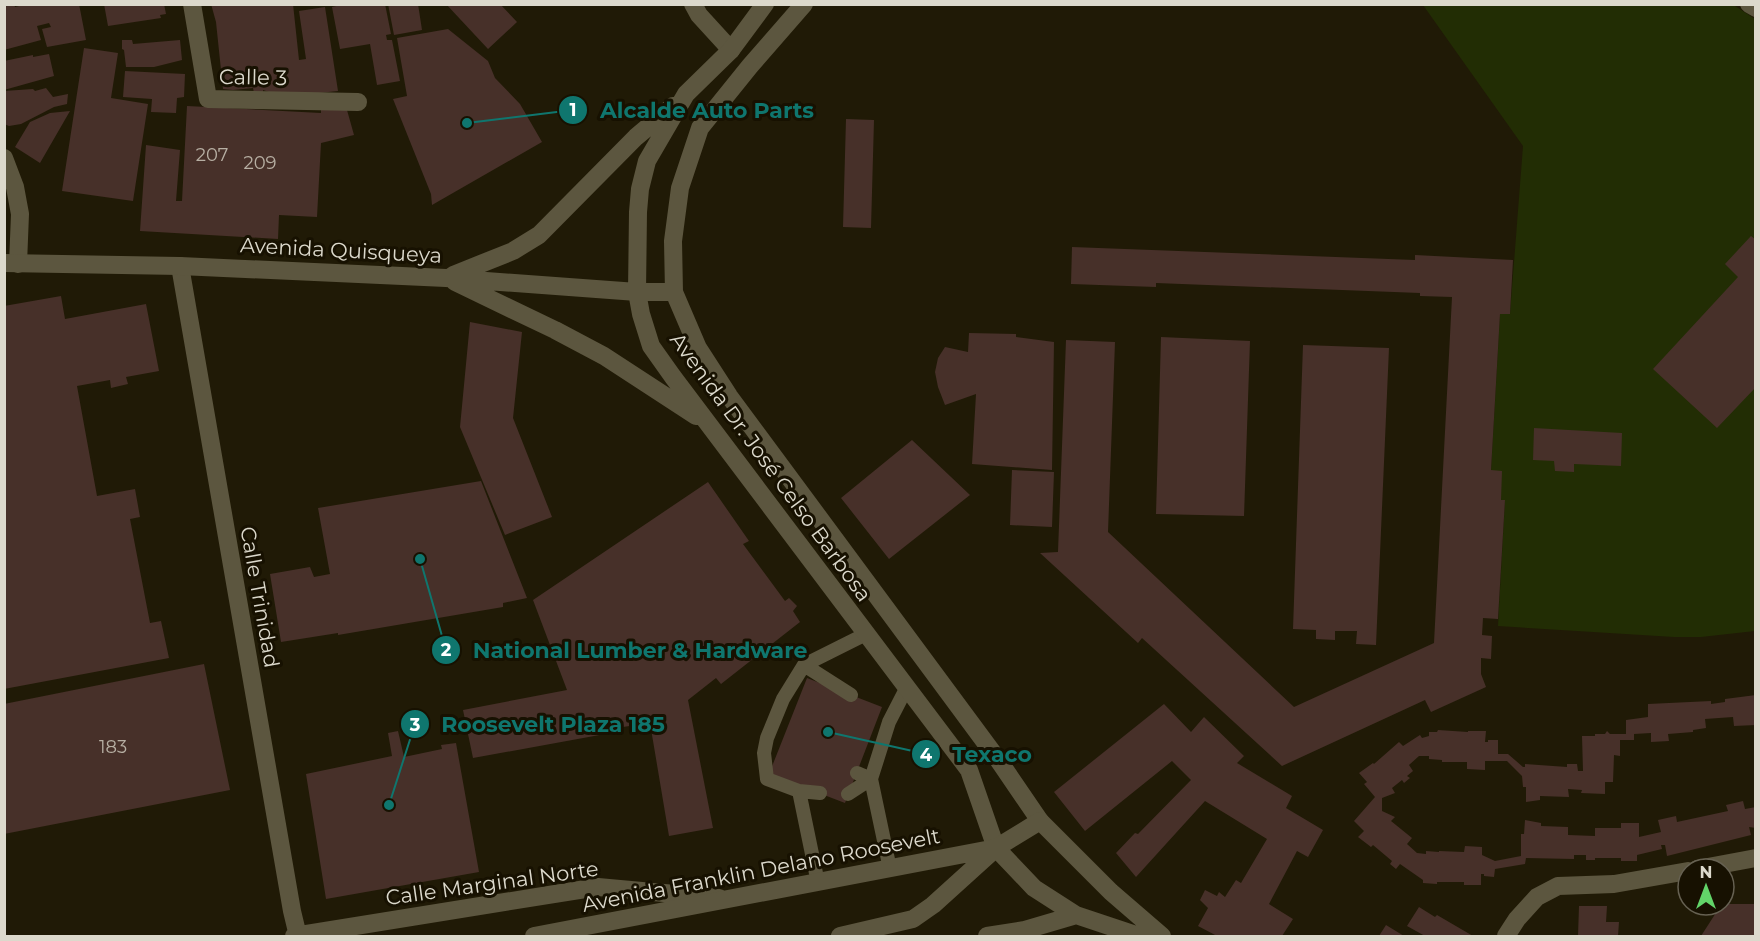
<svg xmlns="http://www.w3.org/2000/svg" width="1760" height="941" viewBox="0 0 1760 941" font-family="Montserrat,sans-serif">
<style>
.green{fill:#222d04}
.building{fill:#473029}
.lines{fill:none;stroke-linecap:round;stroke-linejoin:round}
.service{stroke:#5c563f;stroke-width:14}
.minor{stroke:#5c563f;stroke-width:18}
.tertiary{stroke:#5c563f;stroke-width:18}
.secondary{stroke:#5c563f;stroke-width:18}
.labels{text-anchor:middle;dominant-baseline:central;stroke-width:6;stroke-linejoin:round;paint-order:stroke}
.number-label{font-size:18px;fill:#b7afa3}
.street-label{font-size:21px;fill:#dcd9cc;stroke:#171101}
.leader{fill:none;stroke:#0f766e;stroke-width:2}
.callout-dot{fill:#0f766e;stroke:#171101;stroke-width:2}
.mark-label{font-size:18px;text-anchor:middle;font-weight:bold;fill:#fff}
.callout-label{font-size:22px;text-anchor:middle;font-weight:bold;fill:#0f766e;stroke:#171101;stroke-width:6;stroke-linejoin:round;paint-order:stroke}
</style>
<rect width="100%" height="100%" fill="#201a06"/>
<path class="green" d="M1732,4L1755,19V631L1701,637H1674L1498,626L1505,500H1501L1491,470L1500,314H1510L1523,146L1423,5Z"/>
<path class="building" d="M12,4H14L15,7L27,4H79L86,40L47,47L42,29L51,27L49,23L37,26L41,40L4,50V7Z
M104,4H164L166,14L160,15L161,18L108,26Z
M211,4H293L299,60L306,59L299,11L325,7L338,91L300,95L299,92L273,95L272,93L263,90V92L254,93L253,88L233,90L223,89L216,22Z
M345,4H385L391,34L386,35L387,40H392L400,81L377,85L370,44L340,49L332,7Z
M388,4H418L422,30L394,35Z
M446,4H500L517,22L488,49Z
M448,29L488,61L495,78L520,104L542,142L432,205L431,194L393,99L407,96L397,38Z
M122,40H132L133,44L180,40L182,60L154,67H126L124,50L122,49Z
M84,48L118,53L111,98L148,104L133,201L62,191Z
M49,54L54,76L4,90V61L33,55V57Z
M125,71L185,74L184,97L177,98L176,113L151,112L152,99L123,97Z
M46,88L53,97L68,94L67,104L54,107L21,124L9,126L4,124V91L33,89L35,91Z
M187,106L321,113V109L347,110L354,135L321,143L317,217L279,215L278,239L140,231L146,145L180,150L176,201H182Z
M70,111L40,163L15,147L30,122L50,113Z
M846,119L874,120L871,228L843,227Z
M1751,236L1756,240V387L1717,428L1653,369L1738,277L1725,264Z
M1072,247L1415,260V255L1513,260L1510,314H1500L1491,470L1502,471L1501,500H1505L1498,619L1483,618L1482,635L1492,636L1491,659L1481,658V674L1486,687L1431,712L1425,700L1282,766L1142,638L1138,643L1040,553L1058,552L1066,340L1115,342L1108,532L1294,707L1434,643L1452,297L1420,296V293L1156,283V287L1071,284Z
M61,296L65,319L146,304L159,371L126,377L128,384L111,388L110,380L77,386L97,496L135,489L140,517L130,519L150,623L161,621L169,658L4,689V306Z
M470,322L522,332L513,418L552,517L505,535L460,427Z
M969,333L1016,334V337L1054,342L1052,470L972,464L976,394L945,405L938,387L935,372L938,358L945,347L968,352Z
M1161,337L1250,341L1244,516L1156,514Z
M1303,345L1389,348L1376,645L1356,644L1357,631H1335V640L1316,639V630L1293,629Z
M1534,428L1622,433L1621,466L1574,464V472L1555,471L1554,461L1533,460Z
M912,440L970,495L889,559L841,498Z
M1012,470L1054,472L1052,527L1010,525Z
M481,481L527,598L503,603V607L338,635V633L281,642L270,574L310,567L314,577L330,574L318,508Z
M708,482L749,541L743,544L785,601L789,598L797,606L793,611L800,622L721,684L716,678L688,700L713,828L669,836L650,723L616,728V732L473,758L463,710L567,690L533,600Z
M204,664L230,790L4,834V704Z
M807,678L882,707L845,803L769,774Z
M1756,695V725L1734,726L1733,717L1705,719L1706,728L1693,730V732L1668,734L1669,741L1651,742V733L1634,734V740H1620V756L1614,755L1613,782H1605V794L1581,793L1582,790L1568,789L1569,797L1540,796V800L1526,802V787H1523L1522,776L1507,761H1485V770L1467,769V762H1442V760L1429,759V756H1419L1409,765L1413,771L1407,776L1410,778L1404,783L1402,780L1392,788L1395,793L1382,798V811L1395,817L1391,821L1412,838L1407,844L1417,853L1426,854V851L1439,852V851L1464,852L1465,846L1482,847V855L1495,861L1521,856V834H1524L1525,820L1541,823V826L1568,827V835L1595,836V828H1621V823H1639V837L1661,832L1658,820L1676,816L1677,822L1728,811L1726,805L1743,801L1745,809L1756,807V828L1749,827L1751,835L1667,856L1665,845H1661L1662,849L1637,855V861H1621V858H1595V860H1586V855H1574V859L1526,858L1525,864L1495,869L1494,877L1484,876V874H1481V885H1464V882H1437V884L1423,883V880L1400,864L1396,869L1390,864L1392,861L1373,845L1371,847L1358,837L1364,831L1354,821L1375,797L1364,784L1367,782L1359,773L1373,763L1374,764L1399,742L1403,746L1420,735L1422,738L1429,736V732H1437L1438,730L1468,732V731H1486L1485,742H1488V740H1498V754H1508L1523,767H1525V764L1567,767V764H1577L1578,771H1583L1582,736H1595V734H1605L1607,731L1610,734H1626V720L1648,717V704L1711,701V704L1725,702V699Z
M1164,704L1191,732L1204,717L1244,756L1237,763L1292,796L1286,808L1323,830L1308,857L1297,851L1269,904L1293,919L1282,936H1217L1198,926L1208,908L1200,900L1205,890L1217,896L1219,892L1225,897L1236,880L1241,883L1267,839L1205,801L1136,877L1116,853L1135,833L1138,834L1191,780L1172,761L1085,831L1054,792Z
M398,731L404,757L442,749L441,745L456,743L479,872L326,899L306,774L392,756L388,733Z
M1724,904H1756V936H1701L1721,905Z
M1579,906H1607L1606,922H1619L1618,936H1578Z
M1419,907L1435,917L1437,915L1473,936H1425L1407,926Z
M1386,925L1404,936H1379Z"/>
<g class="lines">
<path class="service" d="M804,665L851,695
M857,773L871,779L890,869
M799,791L820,793
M848,794L871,779L889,722L907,687
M818,883L799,791L767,779L764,753L767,738L783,699L804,665L866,634"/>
<path class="minor" d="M192,4L208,99L358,102
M693,4L699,15L731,50
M1749,4L1756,8
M4,158L15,187L20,214L18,264
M180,266L292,911L298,936
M1697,869L1756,858
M294,936L598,887L719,898
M1506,936L1517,919L1537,897L1558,886L1614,884L1688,871"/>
<path class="tertiary" d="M765,4L731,50L686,94L647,161L640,189L638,212L637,292L641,314L651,346L673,377L969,770L996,848
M804,4L750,66L700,128L680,188L673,241L674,292L698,348L729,396L999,761L1040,821
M4,263L180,266L446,278L637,292H674
M453,275L513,251L539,235L636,137L673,106
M455,282L555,330L604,356L696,416"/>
<path class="secondary" d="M996,848L1034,888L1076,915L1139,936
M534,936L996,848
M840,936L913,919L933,905L996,848L1040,821L1111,892L1162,936
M987,936L1025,930L1076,915"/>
</g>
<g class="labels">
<g class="number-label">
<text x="212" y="155">207</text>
<text x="260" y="163">209</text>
<text x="113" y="747">183</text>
</g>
<g class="street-label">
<text transform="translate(253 77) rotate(1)">Calle 3</text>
<text transform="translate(341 250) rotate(3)">Avenida Quisqueya</text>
<text transform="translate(771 467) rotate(54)">Avenida Dr. José Celso Barbosa</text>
<text transform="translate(260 597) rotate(80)">Calle Trinidad</text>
<text transform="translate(761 870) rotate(-11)">Avenida Franklin Delano Roosevelt</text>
<text transform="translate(492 883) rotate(-8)">Calle Marginal Norte</text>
</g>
</g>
<path class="leader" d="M467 123L573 110M420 559L446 650M389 805L415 724M828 732L926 754"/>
<g class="callout-dot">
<circle cx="467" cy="123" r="6"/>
<circle cx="420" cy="559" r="6"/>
<circle cx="389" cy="805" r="6"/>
<circle cx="828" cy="732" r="6"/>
<circle cx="573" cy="110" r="15"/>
<circle cx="446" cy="650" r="15"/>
<circle cx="415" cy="724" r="15"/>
<circle cx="926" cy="754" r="15"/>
</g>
<g class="mark-label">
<text x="573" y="116">1</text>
<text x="446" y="656">2</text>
<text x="415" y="731">3</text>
<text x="926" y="761">4</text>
</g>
<g class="callout-label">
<text x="707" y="118">Alcalde Auto Parts</text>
<text x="640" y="658">National Lumber &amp; Hardware</text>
<text x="553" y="732">Roosevelt Plaza 185</text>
<text x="992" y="762">Texaco</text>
</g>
<rect width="1760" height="941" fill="none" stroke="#dcd9cc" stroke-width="12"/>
<g transform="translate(1706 887)"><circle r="28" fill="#171101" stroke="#666152" stroke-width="1.5"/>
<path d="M0-4.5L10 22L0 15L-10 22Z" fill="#62d469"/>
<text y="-9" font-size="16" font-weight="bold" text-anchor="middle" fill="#dcd9cc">N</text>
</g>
</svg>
